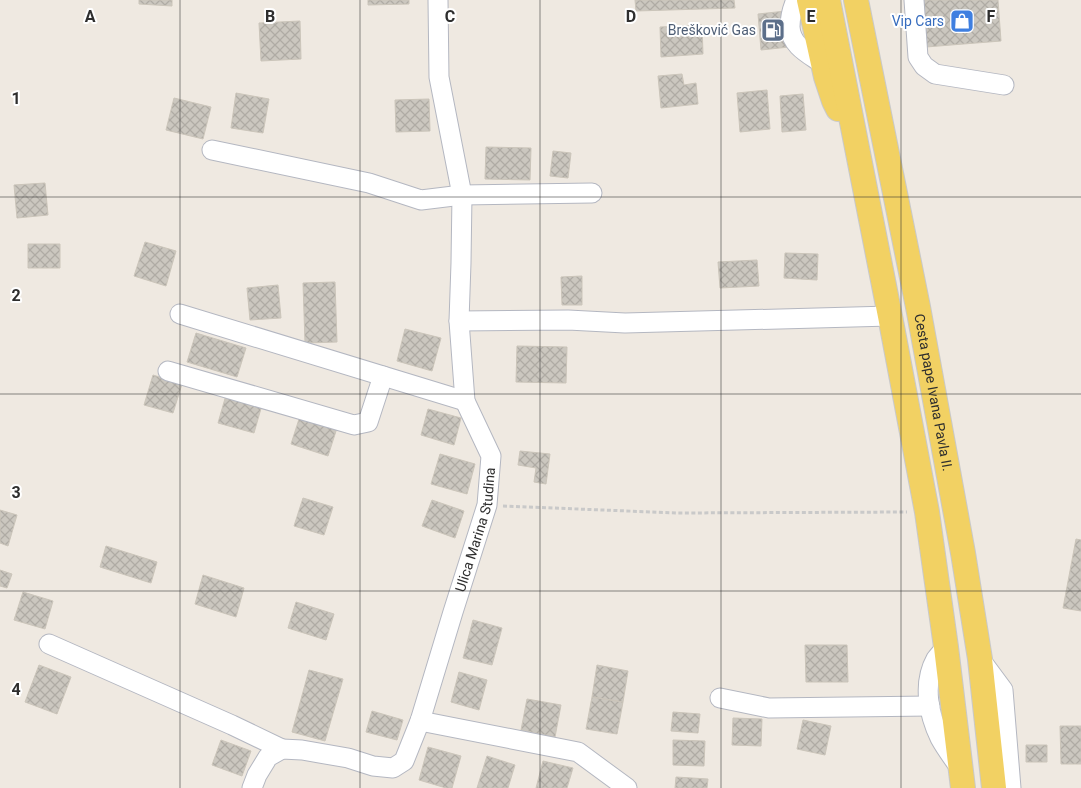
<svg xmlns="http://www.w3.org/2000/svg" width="1081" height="788" viewBox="0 0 1081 788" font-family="Roboto,sans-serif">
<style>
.building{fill:url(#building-cross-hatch);stroke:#cbc5ba}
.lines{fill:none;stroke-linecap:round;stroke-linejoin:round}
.minor-casing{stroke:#b4b7c1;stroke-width:21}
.major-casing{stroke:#c9c9c9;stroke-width:26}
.path{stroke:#c9c9c9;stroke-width:3;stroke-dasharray:4 2.5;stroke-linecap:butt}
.minor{stroke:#fff;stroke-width:19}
.major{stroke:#f2d163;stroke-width:24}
.grid{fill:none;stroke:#2e2e2e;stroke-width:1;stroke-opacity:0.55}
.labels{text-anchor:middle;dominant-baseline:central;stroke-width:4;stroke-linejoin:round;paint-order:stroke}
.shop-label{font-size:14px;fill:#366cbe;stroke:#fff;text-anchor:end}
.service-label{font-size:14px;fill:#4e5e75;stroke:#fff;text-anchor:end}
.street-label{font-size:14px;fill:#2e2e2e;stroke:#fff}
.grid-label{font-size:16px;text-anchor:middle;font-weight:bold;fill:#2e2e2e;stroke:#fff;stroke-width:4;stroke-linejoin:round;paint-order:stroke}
</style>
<defs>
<pattern id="building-cross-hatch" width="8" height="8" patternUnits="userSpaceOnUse" patternTransform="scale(1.25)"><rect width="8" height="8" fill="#cbc7bf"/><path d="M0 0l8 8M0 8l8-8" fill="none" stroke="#afaba4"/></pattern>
</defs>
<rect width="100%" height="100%" fill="#efe9e1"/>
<path class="building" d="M139,0H172V6L139,4Z
M368,0H409V4L368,5Z
M635,0H734L735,8L636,11Z
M922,0H998L1001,41L926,47Z
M786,11L789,47L761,50L758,14Z
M300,21L301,59L261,61L259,23Z
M702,25L703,54L661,57L660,27Z
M682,74L684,85L696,83L698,104L661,108L658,76Z
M767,90L770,129L740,132L737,93Z
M236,93L269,99L263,133L231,128Z
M803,94L806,130L782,132L780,96Z
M174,98L211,107L203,139L166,130Z
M429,99L430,131L396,132L395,100Z
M486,147L531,148L530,180L485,179Z
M553,151L571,153L568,178L550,176Z
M45,183L48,215L17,218L14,185Z
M145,242L176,251L166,286L134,276Z
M28,244H60V268H28Z
M785,253L818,254L817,280L784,278Z
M757,260L759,286L720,288L718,262Z
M582,276V305H562L561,277Z
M335,282L337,342L305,343L303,283Z
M278,285L281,318L250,320L247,288Z
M405,329L441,338L432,371L397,361Z
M196,333L246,348L237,377L187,362Z
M517,346L567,347L566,383L516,382Z
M153,375L182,384L173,413L144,405Z
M226,395L262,405L254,433L218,423Z
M428,409L461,418L454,445L421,435Z
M300,416L337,428L328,456L291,444Z
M520,451L550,454L546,484L534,482L536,468L518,465Z
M440,454L475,464L467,494L431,484Z
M303,498L333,507L324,535L294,526Z
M432,500L464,511L455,538L422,526Z
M0,510L17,515L8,546L0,543Z
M1076,539L1081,540V611L1063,608Z
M106,546L157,562L151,583L100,567Z
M0,570L12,574L7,588L0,586Z
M203,575L244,588L236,617L195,604Z
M23,592L53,601L45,629L14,620Z
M296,602L334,614L326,640L288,628Z
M473,620L502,628L492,665L463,658Z
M805,645H847L848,682H806Z
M39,665L71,677L57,714L25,702Z
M597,665L628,671L623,702L592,697Z
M309,670L343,679L325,741L292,732Z
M459,672L487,680L479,710L451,702Z
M592,697L623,702L617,734L586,729Z
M527,699L561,705L555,737L521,730Z
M372,711L403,720L397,740L366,732Z
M673,712L700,714L698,733L671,731Z
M733,718L762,719L761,746L732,745Z
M803,720L831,726L825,755L797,749Z
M1060,726H1081V764H1061Z
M221,740L251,751L242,776L212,765Z
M673,740L705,741L704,766L673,765Z
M1026,745H1047V762H1026Z
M428,747L461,756L452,788H446L419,780Z
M487,756L515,765L508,788H477Z
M543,761L573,768L567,788H536Z
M676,777L708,779L707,788H675Z"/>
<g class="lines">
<g class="minor-casing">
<g id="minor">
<path d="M796,0C792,9 790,17 790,27C791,46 809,54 823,64"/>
<path d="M914,0L918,57L924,66L935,74L1004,85"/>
<path d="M212,150L369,183L421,200L462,195L592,193"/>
<path d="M180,314L465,401"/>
<path d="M459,321L568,320L625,323L890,316"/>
<path d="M168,371L354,425L368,422L383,376"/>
<path d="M49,644L232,725L282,749"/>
<path d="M946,647C943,651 939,655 936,659C922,684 929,715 940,738C946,749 953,758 960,768"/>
<path d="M980,659L1003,690L1011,788"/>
<path d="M720,698L769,708L930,706"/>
<path d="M420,721L578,752L627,788"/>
<path id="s1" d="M252,788L257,775L268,757L282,749L302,750L348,758L373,766L393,768L404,761L420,721L453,612L487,505L491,456L465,401L459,321L461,263L462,195L439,77L438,0"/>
</g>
</g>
<g class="major-casing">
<g id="major">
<path d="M809,0L826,77L834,101L838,109"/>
<path d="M828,0L890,316L927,512L946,647L963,788"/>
<path id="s2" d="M856,0L918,307L963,553L980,659L994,788"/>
</g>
</g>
<path class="path" d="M503,506L677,513L907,512"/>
<use href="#minor" class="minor"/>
<use href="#major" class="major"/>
</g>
<path class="grid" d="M180,0V788M360,0V788M540,0V788M721,0V788M901,0V788M0,197H1081M0,394H1081M0,591H1081"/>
<defs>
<g id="shop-square" transform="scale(1.25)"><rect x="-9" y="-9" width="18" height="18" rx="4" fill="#3f7fe0" stroke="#fff"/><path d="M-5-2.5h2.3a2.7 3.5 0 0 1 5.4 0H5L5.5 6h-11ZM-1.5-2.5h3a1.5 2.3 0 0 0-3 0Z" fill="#fff"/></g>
<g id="fuel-square" transform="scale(1.25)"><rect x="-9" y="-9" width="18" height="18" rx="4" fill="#5c6f8a" stroke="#fff"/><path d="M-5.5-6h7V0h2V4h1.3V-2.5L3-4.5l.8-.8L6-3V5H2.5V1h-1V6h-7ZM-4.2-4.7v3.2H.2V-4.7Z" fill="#fff"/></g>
</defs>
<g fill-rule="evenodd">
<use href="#shop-square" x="962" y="21"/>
<use href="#fuel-square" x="773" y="30"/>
</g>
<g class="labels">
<g class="shop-label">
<text x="944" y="21">Vip Cars</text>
</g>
<g class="service-label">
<text x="756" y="30">Brešković Gas</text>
</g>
<g class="street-label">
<text stroke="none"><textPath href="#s2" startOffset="400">Cesta pape Ivana Pavla II.</textPath></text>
<text stroke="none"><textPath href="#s1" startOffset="420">Ulica Marina Studina</textPath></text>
</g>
</g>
<g class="grid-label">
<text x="90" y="22">A</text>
<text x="270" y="22">B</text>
<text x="450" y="22">C</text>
<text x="631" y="22">D</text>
<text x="811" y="22">E</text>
<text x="991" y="22">F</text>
<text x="16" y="104">1</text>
<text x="16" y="301">2</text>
<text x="16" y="498">3</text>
<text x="16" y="695">4</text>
</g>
</svg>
